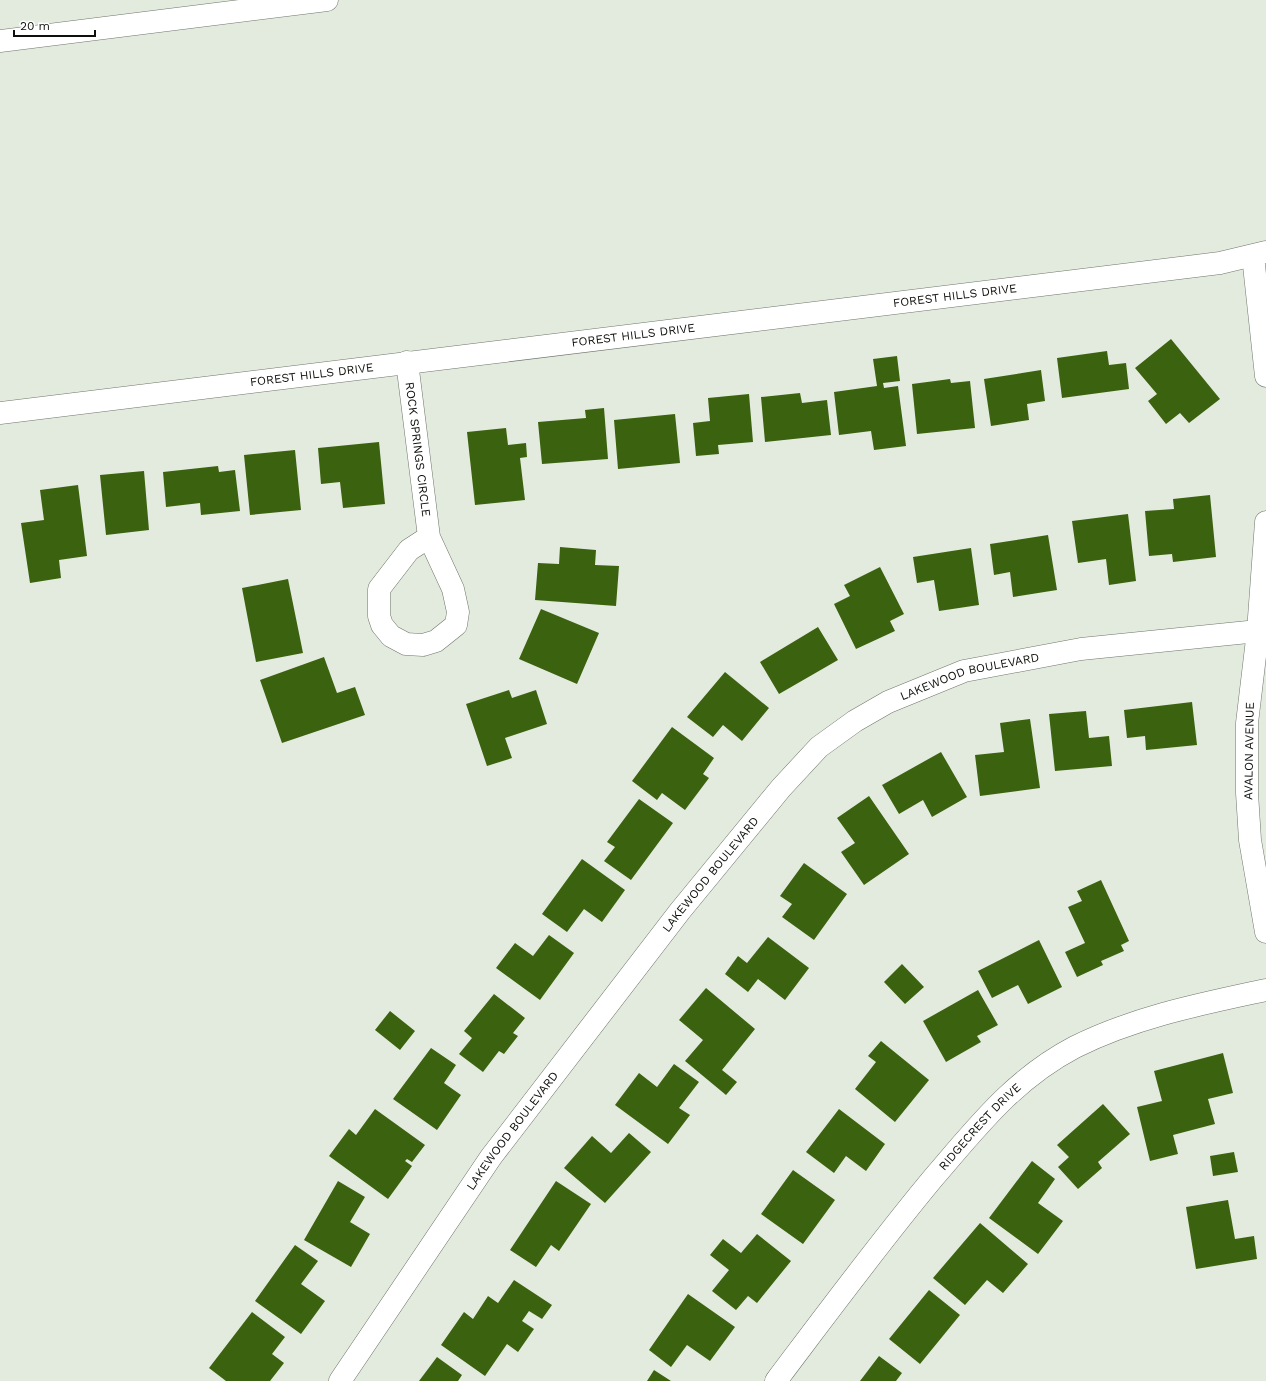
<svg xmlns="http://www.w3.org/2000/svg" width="1266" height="1381" viewBox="0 0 1266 1381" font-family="'Work Sans',sans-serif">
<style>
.building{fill:#3b620e}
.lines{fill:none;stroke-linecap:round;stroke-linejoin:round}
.street-casing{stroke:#6f766a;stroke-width:23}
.secondary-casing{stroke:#6f766a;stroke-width:23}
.street{stroke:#fff;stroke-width:22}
.secondary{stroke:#fff;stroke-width:22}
.labels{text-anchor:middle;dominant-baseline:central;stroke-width:4;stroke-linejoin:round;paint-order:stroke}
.street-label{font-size:12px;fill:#0d100b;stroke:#fff}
</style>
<rect width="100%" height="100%" fill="#e3ebde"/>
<path class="building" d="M1171,339L1220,399L1189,423L1180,413L1166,424L1148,401L1157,394L1135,368Z
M1107,351L1109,365L1126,363L1129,389L1062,398L1057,358Z
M897,356L900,381L883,383L884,388L898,386L906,446L874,450L871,431L839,435L834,392L877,386L873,359Z
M1041,370L1045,401L1027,404L1029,420L991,426L984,379Z
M950,379L951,383L970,381L975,428L917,434L912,384Z
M800,393L802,403L827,400L831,435L765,442L761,397Z
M749,394L753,442L718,445L719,454L696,456L693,423L710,421L708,398Z
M604,408L608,459L542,464L538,422L586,418L585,410Z
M675,414L680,463L618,469L614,420Z
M506,428L508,445L526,443L527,457L520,458L525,500L475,505L467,432Z
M379,442L385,504L343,508L340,482L321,484L318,448Z
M295,450L301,510L250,515L244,455Z
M218,466L219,472L235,470L240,511L201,515L200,503L166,507L163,472Z
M144,471L149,530L106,535L100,475Z
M78,485L87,556L59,560L61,578L30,583L21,523L44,520L40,490Z
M1210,495L1216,557L1173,562L1172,554L1149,556L1145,511L1174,509L1173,499Z
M1128,514L1136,581L1109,585L1106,559L1078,563L1072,521Z
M1048,535L1057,590L1013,597L1010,572L994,575L990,544Z
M560,547L596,550L595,565L619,566L616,606L535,600L538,563L559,564Z
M971,548L979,605L939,611L934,580L917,583L913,557Z
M880,567L904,614L890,621L895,631L856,649L834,604L850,596L844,585Z
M288,579L303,653L256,662L242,588Z
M541,609L599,633L577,684L519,659Z
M818,627L838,660L779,694L760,662Z
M324,657L337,693L355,687L365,715L282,743L260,680Z
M725,672L769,708L742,741L723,725L713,737L687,717Z
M509,690L512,698L536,690L547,724L505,738L512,758L487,766L466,704Z
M1192,702L1197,745L1146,750L1145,736L1127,738L1124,710Z
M1086,711L1089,738L1109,736L1112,766L1055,771L1049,714Z
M1030,719L1040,788L980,796L975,755L1004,752L1000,723Z
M672,727L714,758L703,774L709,778L685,810L662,793L657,800L632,781Z
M941,752L967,797L932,817L923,800L899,814L882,785Z
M869,796L909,854L864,885L841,852L855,843L837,818Z
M639,799L673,823L631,880L604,861L615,847L607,842Z
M582,859L625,890L602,922L584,909L567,932L542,914Z
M804,863L847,894L814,940L782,917L792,904L780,896Z
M1101,880L1129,941L1121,945L1124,951L1101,961L1103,965L1077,977L1065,952L1085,943L1068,907L1082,901L1077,891Z
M549,935L574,953L540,1000L496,968L515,943L533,956Z
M768,937L809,968L785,1000L758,979L748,992L725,974L738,956L747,963Z
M1039,940L1062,987L1028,1004L1018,985L992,998L978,971Z
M902,964L924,987L905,1004L884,982Z
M706,988L755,1029L722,1070L737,1082L726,1095L685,1061L703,1040L679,1020Z
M978,990L998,1025L977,1036L981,1042L946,1062L923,1021Z
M494,994L525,1018L513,1033L518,1036L504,1054L499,1051L483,1072L459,1054L472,1038L464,1031Z
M390,1011L415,1031L400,1050L375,1030Z
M881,1041L929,1080L895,1122L855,1089L876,1062L868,1056Z
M431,1048L456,1065L444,1083L461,1095L437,1130L393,1099Z
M1223,1053L1233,1093L1208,1099L1215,1124L1173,1135L1178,1154L1150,1161L1137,1107L1162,1101L1154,1071Z
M674,1064L699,1082L679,1108L690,1115L668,1144L615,1105L639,1073L657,1087Z
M1103,1104L1130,1134L1098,1162L1102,1168L1078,1189L1058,1167L1069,1157L1057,1145Z
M375,1109L425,1145L412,1162L407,1159L405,1161L412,1166L388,1199L329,1156L349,1129L356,1135Z
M839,1109L885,1144L866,1171L846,1156L834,1173L806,1152Z
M629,1133L651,1152L605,1203L564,1168L592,1136L611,1153Z
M1234,1152L1238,1172L1213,1176L1210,1156Z
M1032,1161L1055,1179L1038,1203L1063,1221L1038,1254L989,1218Z
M793,1170L835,1200L803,1244L761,1214Z
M338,1181L365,1197L350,1222L370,1234L351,1267L304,1240Z
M556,1181L591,1204L559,1251L551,1245L536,1267L510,1250Z
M1228,1200L1235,1239L1254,1236L1257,1259L1196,1269L1186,1207Z
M980,1223L1028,1264L1003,1293L987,1280L965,1305L933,1278Z
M757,1234L791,1261L757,1303L748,1296L736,1310L712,1291L729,1270L710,1255L723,1239L741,1253Z
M295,1245L318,1261L301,1284L325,1301L301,1334L255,1301Z
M514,1280L552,1305L542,1319L529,1311L522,1321L534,1329L518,1352L507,1344L485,1376L441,1345L464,1312L473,1319L488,1296L498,1303Z
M929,1290L960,1315L920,1364L889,1339Z
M688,1294L735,1327L710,1361L687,1345L671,1367L649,1350Z
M252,1312L285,1337L272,1354L284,1363L270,1381H226L209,1368Z
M879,1356L902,1373L896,1381H860Z
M437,1357L462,1375L458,1381H419Z
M654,1370L671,1381H647Z"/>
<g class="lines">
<g class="street-casing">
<g id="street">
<path d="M0,41L327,0"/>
<path d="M1253,256L1266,376"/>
<path id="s1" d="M407,362L429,537L453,589L458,612L456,625L436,641L423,645L406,644L391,636L382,625L379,616V589L409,550L429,537"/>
<path d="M1266,522L1258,631L1247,723V793L1250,840L1266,932"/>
<path id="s2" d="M340,1381L491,1157L680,911L781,788L819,747L855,721L888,702L964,671L1081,649L1258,631"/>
<path id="s3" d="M776,1381C828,1312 879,1243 934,1177C978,1126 1014,1079 1075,1047C1135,1017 1201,1004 1266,990"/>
</g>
</g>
<g class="secondary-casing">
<g id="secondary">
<path id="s4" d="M0,413L1220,263L1266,252"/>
</g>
</g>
<use href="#street" class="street"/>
<use href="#secondary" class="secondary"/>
</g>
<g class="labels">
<g class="street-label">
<text stroke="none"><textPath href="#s4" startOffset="962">FOREST HILLS DRIVE</textPath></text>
<text stroke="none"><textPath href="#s4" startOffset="638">FOREST HILLS DRIVE</textPath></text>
<text stroke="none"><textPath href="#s4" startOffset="314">FOREST HILLS DRIVE</textPath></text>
<text stroke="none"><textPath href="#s1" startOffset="88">ROCK SPRINGS CIRCLE</textPath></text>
<text stroke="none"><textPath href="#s2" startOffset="964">LAKEWOOD BOULEVARD</textPath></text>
<text transform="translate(1249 751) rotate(-89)">AVALON AVENUE</text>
<text stroke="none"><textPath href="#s2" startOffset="628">LAKEWOOD BOULEVARD</textPath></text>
<text stroke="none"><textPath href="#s3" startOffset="326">RIDGECREST DRIVE</textPath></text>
<text stroke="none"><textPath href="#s2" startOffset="304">LAKEWOOD BOULEVARD</textPath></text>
</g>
</g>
<path d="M14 30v6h81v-6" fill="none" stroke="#0d100b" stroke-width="2"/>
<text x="20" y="30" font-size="12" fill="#0d100b" stroke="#ffffff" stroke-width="3" paint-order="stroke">20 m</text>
</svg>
